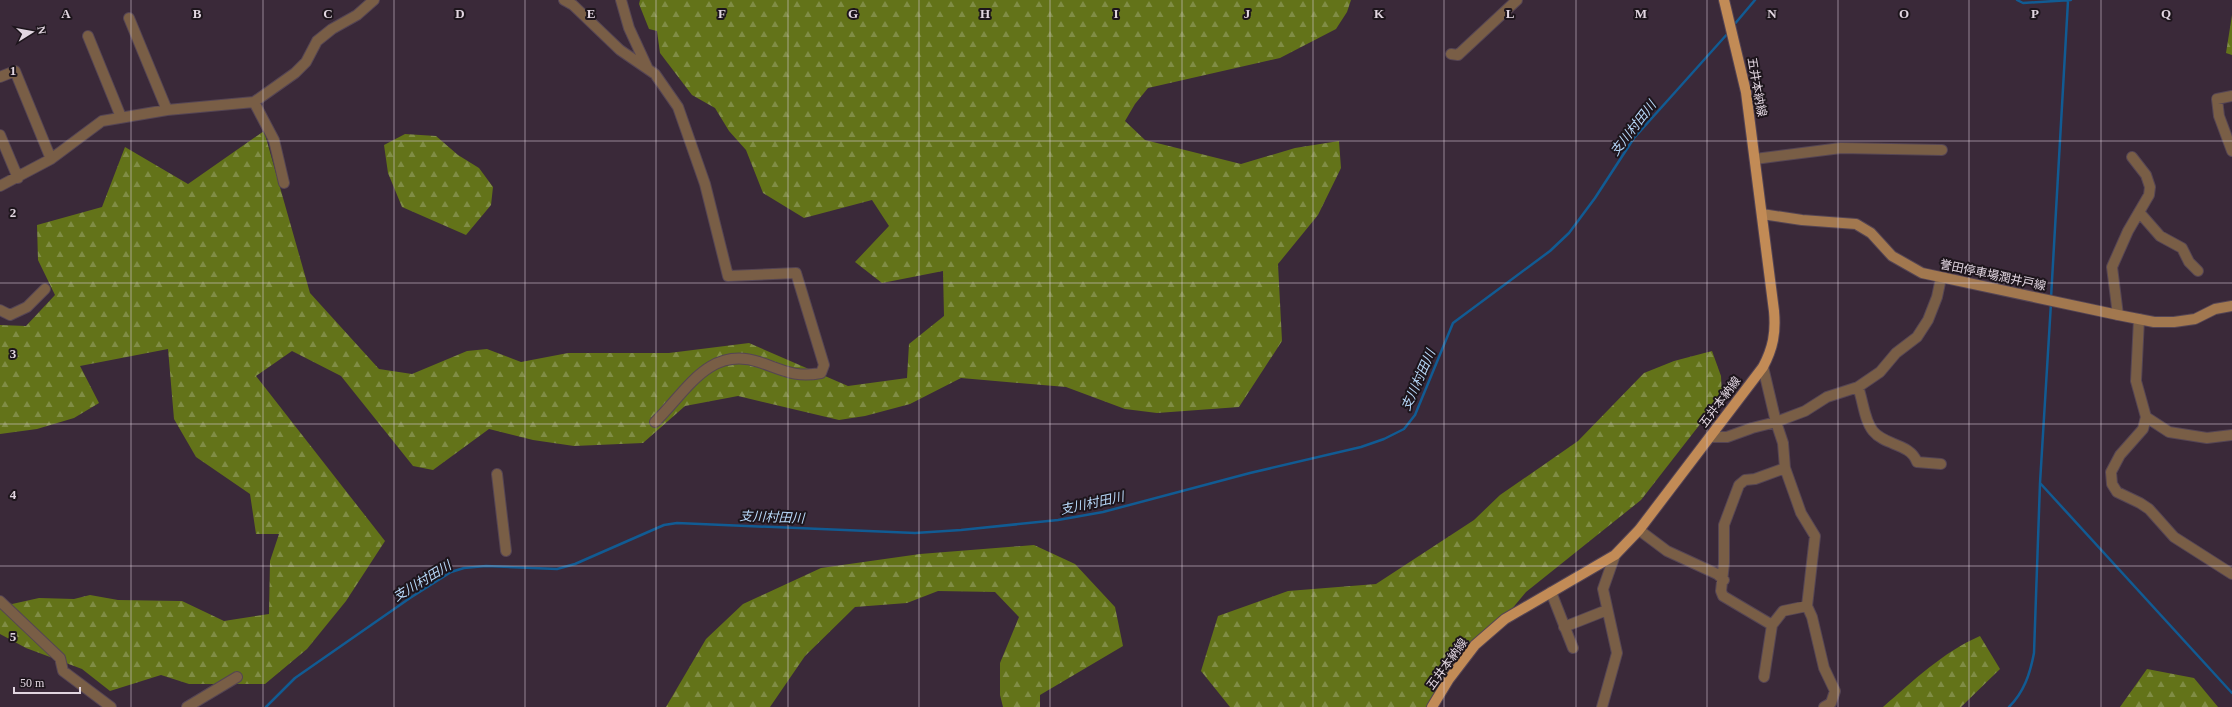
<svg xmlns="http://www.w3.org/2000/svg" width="2232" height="707" viewBox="0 0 2232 707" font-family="'Times New Roman','Noto Sans JP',serif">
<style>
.forest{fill:url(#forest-firs)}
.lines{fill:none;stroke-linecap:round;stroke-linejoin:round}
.stream{stroke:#115b93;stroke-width:2.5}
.minor-casing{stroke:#554554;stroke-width:12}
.secondary-casing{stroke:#554554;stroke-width:12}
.primary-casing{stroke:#554554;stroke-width:12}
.minor{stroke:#795e46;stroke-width:10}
.secondary{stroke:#a2784f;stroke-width:10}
.primary{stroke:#c28b56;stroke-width:10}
.grid{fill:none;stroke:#e2d6e1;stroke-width:1;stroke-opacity:0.55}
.labels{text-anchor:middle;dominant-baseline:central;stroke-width:4;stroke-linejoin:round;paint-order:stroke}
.street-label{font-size:12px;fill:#e2d6e1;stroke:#1d151c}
.water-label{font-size:13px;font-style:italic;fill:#b7d8f9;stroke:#1d151c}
.grid-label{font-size:13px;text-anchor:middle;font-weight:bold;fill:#e2d6e1;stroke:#1d151c;stroke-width:4;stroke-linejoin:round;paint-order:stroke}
</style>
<defs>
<pattern id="forest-firs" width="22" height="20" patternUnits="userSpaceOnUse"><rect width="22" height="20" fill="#637319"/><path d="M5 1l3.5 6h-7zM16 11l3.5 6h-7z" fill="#808d45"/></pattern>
</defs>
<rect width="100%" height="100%" fill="#3a2939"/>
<path class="forest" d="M640,0H1351L1347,12L1336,29L1280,58L1148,88L1135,104L1125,121L1145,140L1241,164L1295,148L1339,141L1341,168L1318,215L1278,264L1282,341L1239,407L1157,413L1125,409L1066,387L961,378L910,404L865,416L839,420L738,396L685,406L643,443L574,446L533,440L489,429L433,470L413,466L341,376L292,351L256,376L385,541L346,601L307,649L265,684H189L161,675L110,691L82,669L26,648L0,634V598L12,604L39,598L74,599L90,595L118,600L182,601L224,621L269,614L270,561L279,534H256L250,494L196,457L174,419L168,349L80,366L99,403L74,418L37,429L0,434V325L26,326L55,295L38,260L37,225L102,207L125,147L188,184L264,131L310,293L379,369L412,374L467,351L487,349L521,362L568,353H669L749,343L848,386L907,378L909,344L944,316L943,271L882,283L855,262L889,226L872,200L804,218L763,193L746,150L729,131L715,108L692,95L660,53L657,31L649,29L639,4Z
M2232,15V55L2226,53Z
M405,134L436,136L458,155L479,168L493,187L491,205L466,235L402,207L388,173L384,145Z
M1712,351L1721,376L1722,396L1641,500L1526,592L1430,707H1230L1201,671L1218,616L1288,591L1376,584L1474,520L1500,495L1578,441L1644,373L1674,361Z
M1034,545L1075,564L1115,607L1123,646L1040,695V707H1003L1000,695V663L1019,617L995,592L938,591L907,603L855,607L805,656L770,707H666L706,639L743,604L821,568L920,554Z
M1980,636L2000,669L1961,707H1883C1913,681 1943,652 1980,636Z
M2147,669L2194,678L2218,707H2120Z"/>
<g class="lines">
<path class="stream" d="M2017,0L2023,3L2071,0
M1733,26L1755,0
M2051,298L2068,1
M2051,303L2040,483L2232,693
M266,707L295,678L410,598L451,572L464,568L486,566L557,569L575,564L664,525L677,523L915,533L961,530L1058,520L1103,512L1250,473L1361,447L1384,439L1404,429L1415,415L1453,323L1550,251L1569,233L1595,198L1634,138L1729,32
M2009,707C2024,692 2030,674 2034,653L2040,483"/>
<g class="minor-casing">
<path id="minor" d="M564,0L573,5L620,50L655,74L678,107L705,184L728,276L796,273L824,365L821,373C795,378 783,370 759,362C709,345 686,392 655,422
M621,0L629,28L647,67
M129,18L167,110
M88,36L121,117
M1451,54L1458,55L1517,0
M0,77L15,71L51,159
M2232,96L2217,99L2219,116L2232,151
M254,102L274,140L284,183
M0,135L18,178
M1755,159L1841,148L1942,150
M0,186L51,159L102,121L167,110L254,102L295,73L306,62L317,41L332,29L357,15L374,0
M2139,212L2160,236L2182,248L2189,262L2198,271
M0,310L10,315L27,307L45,289
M2118,315L2112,267L2128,231L2149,195L2150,187L2146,175L2132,157
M2139,319L2136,381L2146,417L2143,429L2120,455L2111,472L2112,484L2117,492L2140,503L2149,509L2174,537L2232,574
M1763,367L1776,422L1783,443L1785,468L1801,513L1815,536L1807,606L1812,617L1824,668L1835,691L1831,703L1824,707
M1858,387C1863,400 1864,420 1873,431C1885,446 1910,443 1917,462L1941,464
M2146,417L2169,432L2207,438L2232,435
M1710,437H1727L1752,428L1776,422L1805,411L1827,397L1858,387L1880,372L1896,353L1917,337L1928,320L1937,297L1941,278
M497,474L506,551
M1639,530L1667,551L1717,574L1724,580
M1551,592L1573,648
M0,601L60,658L63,671L111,707
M1772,625L1723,596L1721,591L1724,563V525L1739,485L1745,480L1755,479L1785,468
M1564,627L1607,610
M1764,677L1772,625L1783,611L1807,606
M187,707L237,677
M1602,707L1617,653L1603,589L1615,555"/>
</g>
<g class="secondary-casing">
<path id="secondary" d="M1762,214L1802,220L1856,224L1871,233L1892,256L1922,273L2118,315L2154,322H2174L2195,319L2215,309L2232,306"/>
</g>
<g class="primary-casing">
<path id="primary" d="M1432,707L1449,679L1475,645L1505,619L1615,555L1639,530L1763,367C1773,348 1776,333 1774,311L1746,92L1724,0"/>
</g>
<use href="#minor" class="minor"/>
<use href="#secondary" class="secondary"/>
<use href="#primary" class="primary"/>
</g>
<path class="grid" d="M131,0V707M263,0V707M394,0V707M525,0V707M656,0V707M788,0V707M919,0V707M1050,0V707M1182,0V707M1313,0V707M1444,0V707M1576,0V707M1707,0V707M1838,0V707M1969,0V707M2101,0V707M0,141H2232M0,283H2232M0,424H2232M0,566H2232"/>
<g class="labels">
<g class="street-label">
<text transform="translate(1757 87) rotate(80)">五井本納線</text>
<text transform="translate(1993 275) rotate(12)">誉田停車場潤井戸線</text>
<text transform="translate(1720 402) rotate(-53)">五井本納線</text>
<text transform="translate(1447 664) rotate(-54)">五井本納線</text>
</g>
<g class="water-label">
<text transform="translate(1633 128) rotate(-52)">支川村田川</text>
<text transform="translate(1418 380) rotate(-66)">支川村田川</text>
<text transform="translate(1092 503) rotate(-12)">支川村田川</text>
<text transform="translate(772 517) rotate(2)">支川村田川</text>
<text transform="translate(422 581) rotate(-31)">支川村田川</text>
</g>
</g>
<g class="grid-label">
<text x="66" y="18">A</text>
<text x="197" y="18">B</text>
<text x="328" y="18">C</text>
<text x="460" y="18">D</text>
<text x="591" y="18">E</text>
<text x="722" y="18">F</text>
<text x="853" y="18">G</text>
<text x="985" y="18">H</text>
<text x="1116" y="18">I</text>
<text x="1247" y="18">J</text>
<text x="1379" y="18">K</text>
<text x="1510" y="18">L</text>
<text x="1641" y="18">M</text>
<text x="1772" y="18">N</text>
<text x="1904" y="18">O</text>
<text x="2035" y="18">P</text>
<text x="2166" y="18">Q</text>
<text x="13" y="75">1</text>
<text x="13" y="217">2</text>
<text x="13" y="358">3</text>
<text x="13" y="499">4</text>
<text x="13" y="641">5</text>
</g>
<g transform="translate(32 32) rotate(79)" stroke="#1d151c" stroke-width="3" paint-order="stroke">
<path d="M0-3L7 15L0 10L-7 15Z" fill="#e2d6e1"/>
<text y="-6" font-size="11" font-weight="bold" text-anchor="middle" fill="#e2d6e1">N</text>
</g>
<path d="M14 687v6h66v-6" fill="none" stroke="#e2d6e1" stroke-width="2"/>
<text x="20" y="687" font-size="12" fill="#e2d6e1" stroke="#1d151c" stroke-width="3" paint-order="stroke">50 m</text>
</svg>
